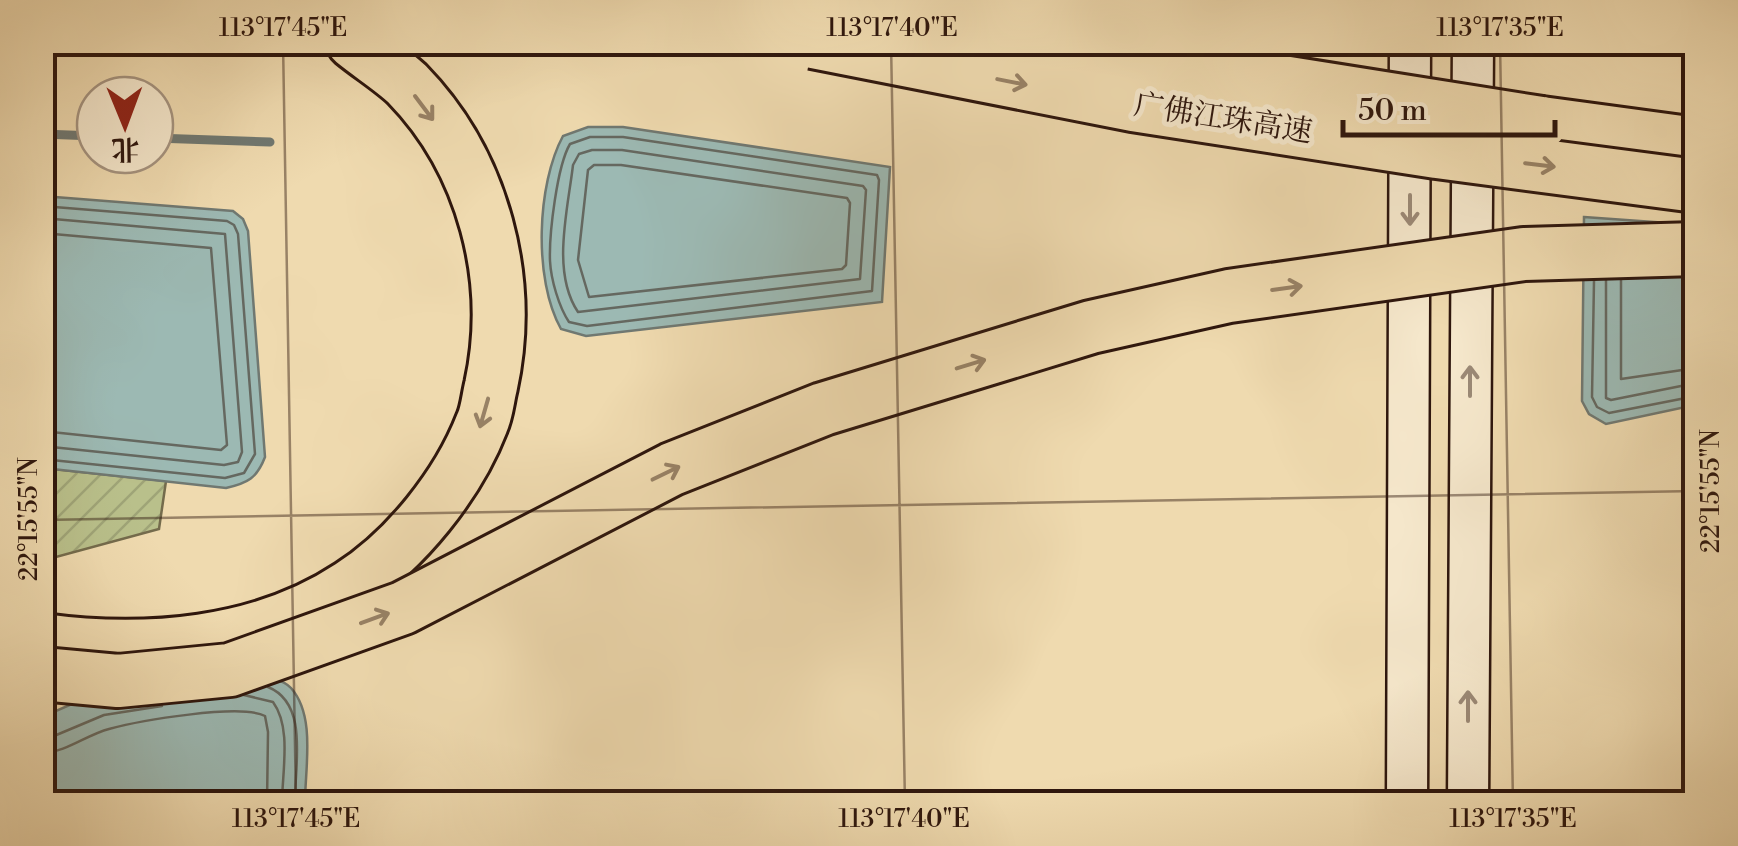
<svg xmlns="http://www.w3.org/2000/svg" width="1738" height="846" viewBox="0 0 1738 846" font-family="'Libre Bodoni','Noto Serif SC',serif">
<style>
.garden{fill:url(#garden-furrows);stroke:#746b4c;stroke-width:2.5}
.water{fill:#9cb9b3;stroke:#707871;stroke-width:2.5}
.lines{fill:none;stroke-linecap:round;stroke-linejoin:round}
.shore{stroke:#656860;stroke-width:2.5}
.stream{stroke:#707871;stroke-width:9}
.secondary-casing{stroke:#2e160d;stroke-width:45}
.motorway-casing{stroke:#2e160d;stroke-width:58}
.secondary{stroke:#f5e7cb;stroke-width:40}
.motorway{stroke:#efdaaf;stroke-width:52}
.motorway-bridge-casing{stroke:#2e160d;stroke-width:58;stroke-linecap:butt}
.motorway-bridge{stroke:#efdaaf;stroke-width:52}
.oneway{stroke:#988266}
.oneway2{stroke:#9b8976}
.ticks{fill:none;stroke:#2e160d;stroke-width:2.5;stroke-opacity:0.45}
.labels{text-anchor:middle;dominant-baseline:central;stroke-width:10;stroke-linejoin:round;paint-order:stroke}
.street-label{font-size:30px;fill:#2e160d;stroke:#f5e7cb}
.neatline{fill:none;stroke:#2e160d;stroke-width:4}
.ticks-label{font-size:25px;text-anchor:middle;fill:#2e160d}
</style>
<defs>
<pattern id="garden-furrows" width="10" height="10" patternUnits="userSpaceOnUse" patternTransform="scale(2.5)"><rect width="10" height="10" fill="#b9c08b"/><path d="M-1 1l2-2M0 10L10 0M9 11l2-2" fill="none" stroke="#9fa477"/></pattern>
</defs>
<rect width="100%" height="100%" fill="#efdaaf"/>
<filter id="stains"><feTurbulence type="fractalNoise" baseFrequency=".002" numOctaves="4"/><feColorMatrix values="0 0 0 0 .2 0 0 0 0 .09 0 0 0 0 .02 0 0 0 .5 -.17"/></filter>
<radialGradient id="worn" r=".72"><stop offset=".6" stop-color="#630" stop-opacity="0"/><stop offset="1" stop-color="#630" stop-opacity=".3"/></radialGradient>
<path class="garden" d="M43,468L166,481L159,529L56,557L43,554Z"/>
<path class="water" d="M588,127H623L890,167L882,302L586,336L561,329C533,279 537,184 563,136Z
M42,196L233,211L243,219L248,231L265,457C257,478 248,483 226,488L43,468Z
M1584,217L1695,225V405L1606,424L1589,414L1582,401Z
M263,674C272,678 285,681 291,688C316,716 305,768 305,803H43L42,717L97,693Z"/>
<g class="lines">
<path class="shore" d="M590,137H623L877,175L879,180L872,291L587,326L569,322C559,307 551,280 550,261C549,234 557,166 570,144Z
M592,150H622L863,186L866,190L860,279L578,312C551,272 568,209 573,165L579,154Z
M594,165H621L847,198L850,203L846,265L842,269L589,297L578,260L588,170Z
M42,206L227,221L234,225L238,234L255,454L244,473L225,478L42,459
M42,218L225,234L242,452L238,462L224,465L42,446
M42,233L211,248L227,445L221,450L42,431
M1606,280V398L1611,400L1696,383
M1621,280V379L1696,368
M1594,281L1592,397L1597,407L1609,413L1696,396
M268,687C310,704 294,767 295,804
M244,695L273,702C292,728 282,772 282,804
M42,738L54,736L104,715L162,706
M42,753C67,752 86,735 109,729C138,721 241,703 265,716L268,732L267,804"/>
<path class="stream" d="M42,134L95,136
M155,138L270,142"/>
<g class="secondary-casing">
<path id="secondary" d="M1407,804L1410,42
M1468,804L1473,42"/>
</g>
<g class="motorway-casing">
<path id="motorway" d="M1541,123L1696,144
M42,640C145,654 261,645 350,586C406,550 458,485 482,423C487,412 488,398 491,386C514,280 484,163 407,84C391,69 370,56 353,42"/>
</g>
<use href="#secondary" class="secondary"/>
<use href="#motorway" class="motorway"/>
<g class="motorway-bridge-casing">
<path id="motorway-bridge" d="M813,42L1133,105L1437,152L1696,186
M1031,42L1541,123
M42,674L118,681L230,670L403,608L672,469L823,409L1091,327L1229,296L1524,254L1696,249"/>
</g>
<use href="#motorway-bridge" class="motorway-bridge"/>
</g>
<defs><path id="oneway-shaft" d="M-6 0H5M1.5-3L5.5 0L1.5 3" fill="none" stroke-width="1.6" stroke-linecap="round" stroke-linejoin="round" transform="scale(2.5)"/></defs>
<g class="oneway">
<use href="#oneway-shaft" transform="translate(1012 82) rotate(11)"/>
<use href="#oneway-shaft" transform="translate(424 108) rotate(53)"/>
<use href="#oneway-shaft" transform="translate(1540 165) rotate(7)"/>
<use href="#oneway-shaft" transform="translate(1287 288) rotate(-8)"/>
<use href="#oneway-shaft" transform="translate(971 364) rotate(-17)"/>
<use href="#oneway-shaft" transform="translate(484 413) rotate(106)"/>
<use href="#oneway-shaft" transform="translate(666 473) rotate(-26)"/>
<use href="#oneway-shaft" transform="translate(375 618) rotate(-20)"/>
</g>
<g class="oneway2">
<use href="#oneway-shaft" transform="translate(1410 210) rotate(90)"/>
<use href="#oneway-shaft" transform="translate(1470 381) rotate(-90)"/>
<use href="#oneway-shaft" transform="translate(1468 706) rotate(-90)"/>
</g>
<path class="ticks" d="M283,42L296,804M891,42L905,804M1500,42L1513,804M42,520L1696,491"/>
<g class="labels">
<g class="street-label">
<text transform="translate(1223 119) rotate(9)">广佛江珠高速</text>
</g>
</g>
<rect width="1738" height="846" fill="none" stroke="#efdaaf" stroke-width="110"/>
<g transform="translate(125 125) rotate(179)"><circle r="48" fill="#f5e7cb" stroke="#a5937f" stroke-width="2.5"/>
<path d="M0-8L18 38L0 25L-18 38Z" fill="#8f2418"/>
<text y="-15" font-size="28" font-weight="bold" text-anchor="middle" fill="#2e160d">北</text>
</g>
<path d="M1343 120v15h212v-15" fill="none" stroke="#2e160d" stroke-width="5"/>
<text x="1358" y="120" font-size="30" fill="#2e160d" stroke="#f5e7cb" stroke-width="8" paint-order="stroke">50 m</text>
<rect x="55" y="55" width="1628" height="736" class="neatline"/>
<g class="ticks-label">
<text x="283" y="36">113°17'45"E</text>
<text x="892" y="36">113°17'40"E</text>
<text x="1500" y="36">113°17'35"E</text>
<text transform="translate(1710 491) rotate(-90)" y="9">22°15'55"N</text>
<text transform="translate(28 519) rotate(-90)" y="9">22°15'55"N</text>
<text x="296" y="827">113°17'45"E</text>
<text x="904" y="827">113°17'40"E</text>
<text x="1513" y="827">113°17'35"E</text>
</g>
<rect width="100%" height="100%" filter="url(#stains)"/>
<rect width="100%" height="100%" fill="url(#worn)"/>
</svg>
